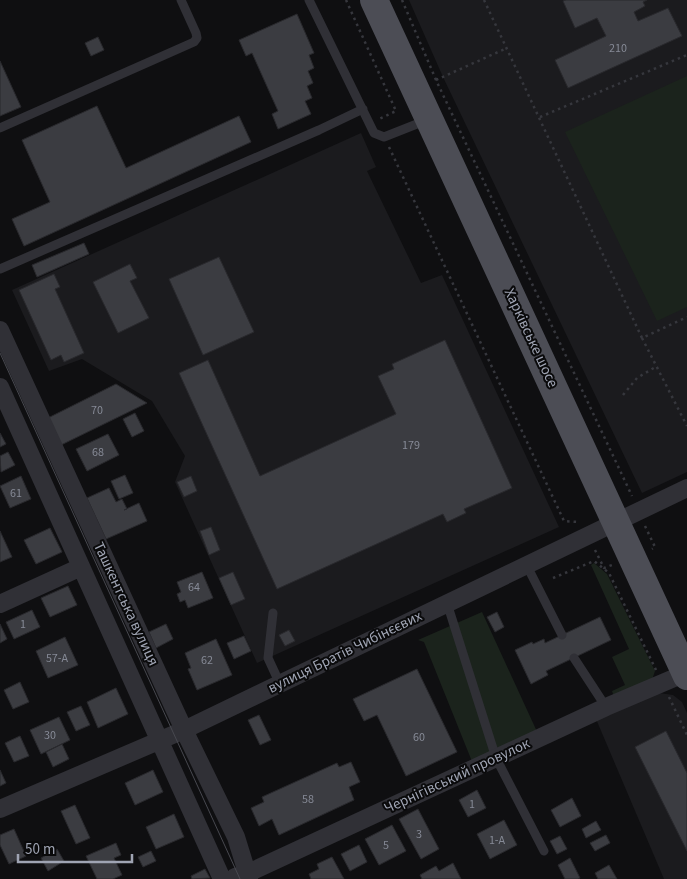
<svg xmlns="http://www.w3.org/2000/svg" width="687" height="879" viewBox="0 0 687 879" font-family="'Source Sans 3',sans-serif">
<style>
.built{fill:#1b1b1e}
.green{fill:#1b231c}
.building{fill:#3b3c41;stroke:#29292d}
.lines{fill:none;stroke-linecap:round;stroke-linejoin:round}
.path{stroke:#36373d;stroke-width:2.5;stroke-dasharray:2.5 4;stroke-linecap:butt}
.service{stroke:#303036;stroke-width:9}
.minor{stroke:#303036;stroke-width:18}
.primary{stroke:#4c4d55;stroke-width:28}
.tram{stroke:#47484f;stroke-width:1}
.labels{text-anchor:middle;dominant-baseline:central;stroke-width:4;stroke-linejoin:round;paint-order:stroke}
.number-label{font-size:12px;fill:#868a96}
.street-label{font-size:15px;fill:#9fa4b3;stroke:#0a0a0b}
</style>
<rect width="100%" height="100%" fill="#0f0f11"/>
<path class="built" d="M409,0H687V472L642,493L443,77Z
M361,133L376,167L367,171L421,283L442,275L559,527L257,663L175,482L185,456L152,401L82,359L49,371L12,290Z
M659,693L673,695L682,702L687,713V879H664L596,719Z"/>
<path class="green" d="M687,76V307L657,321L565,132Z
M594,563L607,574L655,671L652,680L614,697L612,691L625,685L612,657L629,649L591,565Z
M482,612L539,736L473,764L424,642L418,640Z"/>
<path class="building" d="M566,0H647L643,2L645,6L634,12L638,21L668,8L682,36L568,88L555,60L606,36L597,18L575,28L563,1Z
M297,14L314,53L309,55L314,68L308,71L313,83L307,86L312,98L305,101L311,114L278,129L272,114L278,111L252,53L246,56L239,40Z
M98,37L104,50L91,56L85,43Z
M0,61L21,107L0,116Z
M97,106L126,168L239,116L251,142L24,246L12,219L50,202L22,140Z
M84,243L89,254L37,277L32,265Z
M219,257L254,332L203,355L169,279Z
M130,264L137,278L130,281L149,318L118,333L93,282Z
M54,274L60,287L55,289L84,353L64,362L61,355L51,360L19,290Z
M445,340L512,488L464,509L466,513L447,522L443,514L277,589L179,373L208,360L260,476L396,414L378,376L394,369L392,364Z
M116,384L147,403L61,445L48,418Z
M135,413L144,431L132,437L123,419Z
M0,433L6,444L0,447Z
M108,434L119,455L87,471L76,449Z
M8,452L15,465L1,472L0,456Z
M125,475L133,493L119,499L111,481Z
M21,476L31,499L10,508L0,486Z
M191,476L197,491L184,497L177,482Z
M109,488L116,502L122,499L127,509L124,510L139,503L147,521L106,539L87,498Z
M211,527L220,550L209,555L200,531Z
M50,528L62,552L36,564L24,540Z
M0,531L12,557L0,562Z
M202,572L213,598L188,608L185,600L180,602L177,594L181,592L177,582Z
M233,572L245,599L231,605L219,578Z
M68,586L77,605L50,617L41,598Z
M32,610L40,627L14,639L6,622Z
M497,612L504,627L495,632L487,617Z
M600,617L611,640L546,671L548,675L531,684L515,650L532,642L533,644L544,639L545,643Z
M0,624L7,639L0,643Z
M166,624L173,639L156,648L149,632Z
M289,630L295,641L285,646L279,635Z
M244,636L251,651L234,659L227,643Z
M65,637L78,665L48,678L36,651Z
M216,639L232,675L197,690L188,669L191,668L185,653Z
M417,669L457,752L406,776L377,715L364,721L353,699Z
M20,682L29,702L13,709L4,690Z
M116,688L128,714L98,728L87,702Z
M81,706L90,725L76,731L67,712Z
M259,715L271,740L260,745L248,720Z
M59,717L70,740L41,754L30,730Z
M666,731L687,773V851L635,747Z
M20,736L29,756L14,762L5,743Z
M62,744L69,759L53,767L46,752Z
M351,762L360,782L349,787L354,800L279,835L272,819L259,826L251,808L264,802L262,797L337,763L339,767Z
M0,770L6,783L0,786Z
M153,770L163,792L135,805L125,783Z
M477,790L486,808L468,817L459,800Z
M572,798L581,816L560,827L551,810Z
M75,805L90,838L76,844L61,811Z
M418,809L439,849L421,859L399,819Z
M174,814L184,837L156,849L146,827Z
M504,820L517,845L490,859L477,834Z
M596,821L601,830L586,838L582,829Z
M392,825L406,851L379,865L365,839Z
M14,829L26,856L9,864L0,845V835Z
M606,835L610,843L595,851L590,843Z
M560,836L567,849L557,854L550,841Z
M116,843L121,855L114,858L122,875L113,879H97L86,856Z
M359,845L367,862L350,871L341,854Z
M57,849L64,861L48,871L41,858Z
M151,851L156,861L143,867L138,857Z
M332,857L344,879H311L309,874L319,869L317,864Z
M570,858L580,878L578,879H565L558,865Z
M453,863L461,879H422L420,875L436,866L439,871Z
M609,865L617,879H598L595,873Z
M205,869L210,878L192,879L191,876Z"/>
<g class="lines">
<path class="path" d="M346,0L396,111L379,119
M402,0L436,80L632,496
M484,0L642,338L687,317
M436,80L507,48
M540,117L687,55
M389,147L564,521L578,522
M642,338L687,426
M623,395L637,378L657,366
M645,526L655,547L652,549
M595,550L604,568L612,565
M553,578L594,561L609,573L656,670
M669,697L687,735"/>
<path class="service" d="M309,0L374,133L384,137L427,120
M0,128L194,42L197,38L196,33L181,0
M0,269L319,130L363,109
M526,564L562,635
M447,603L496,758L544,851
M273,613L268,658L280,684
M574,658L606,707"/>
<path class="minor" d="M0,330L184,730L236,837L249,879
M0,387L222,879
M0,604L81,567
M0,809L184,730L687,488
M235,877L246,874L606,707L686,673"/>
<path class="primary" d="M374,0L687,676"/>
<path class="tram" d="M0,353L240,879"/>
</g>
<g class="labels">
<g class="number-label">
<text x="618" y="48">210</text>
<text x="97" y="410">70</text>
<text x="411" y="445">179</text>
<text x="98" y="452">68</text>
<text x="16" y="493">61</text>
<text x="194" y="587">64</text>
<text x="23" y="624">1</text>
<text x="57" y="658">57-А</text>
<text x="207" y="660">62</text>
<text x="50" y="735">30</text>
<text x="419" y="737">60</text>
<text x="308" y="799">58</text>
<text x="472" y="804">1</text>
<text x="419" y="834">3</text>
<text x="497" y="840">1-А</text>
<text x="386" y="845">5</text>
</g>
<g class="street-label">
<text transform="translate(531 338) rotate(65)">Харківське шосе</text>
<text transform="translate(126 604) rotate(65)">Ташкентська вулиця</text>
<text transform="translate(345 652) rotate(-26)">вулиця Братів Чибінєєвих</text>
<text transform="translate(457 776) rotate(-25)">Чернігівський провулок</text>
</g>
</g>
<path d="M18 854v8h114v-8" fill="none" stroke="#9fa4b3" stroke-width="2.5"/>
<text x="25" y="854" font-size="15" fill="#9fa4b3" stroke="#0a0a0b" stroke-width="4" paint-order="stroke">50 m</text>
</svg>
